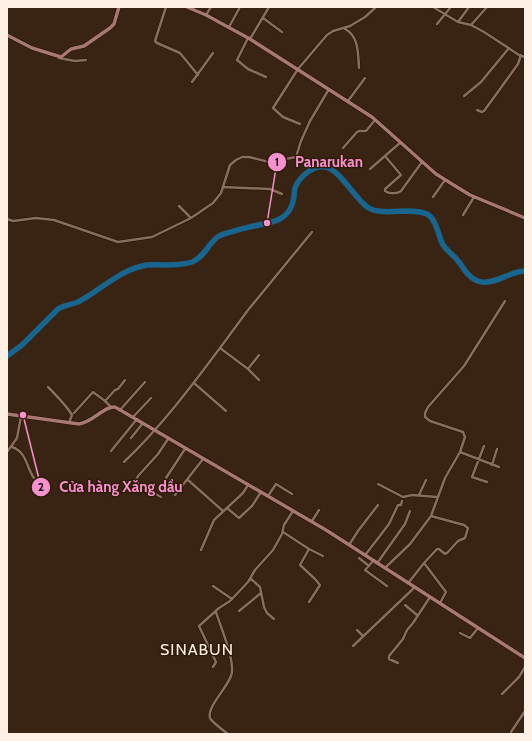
<svg xmlns="http://www.w3.org/2000/svg" width="532" height="741" viewBox="0 0 532 741" font-family="Cabin,sans-serif">
<style>
.lines{fill:none;stroke-linecap:round;stroke-linejoin:round}
.river{stroke:#18658f;stroke-width:5.5}
.street-casing{stroke:#200d00;stroke-width:3.5}
.secondary-casing{stroke:#200d00;stroke-width:4.5}
.street{stroke:#886f5c;stroke-width:2.5}
.secondary{stroke:#a87873;stroke-width:3.5}
.labels{text-anchor:middle;dominant-baseline:central;stroke-width:3;stroke-linejoin:round;paint-order:stroke}
.quarter-label{font-size:16px;letter-spacing:1px;fill:#fff0e6;stroke:#2f1b09}
.leader{fill:none;stroke:#f790ce;stroke-width:1.5}
.callout-dot{fill:#f790ce;stroke:#2f1b09;stroke-width:1.5}
.mark-label{font-size:12px;text-anchor:middle;font-weight:bold;fill:#111}
.callout-label{font-size:15px;text-anchor:middle;font-weight:bold;fill:#f790ce;stroke:#2f1b09;stroke-width:3;stroke-linejoin:round;paint-order:stroke}
</style>
<rect width="100%" height="100%" fill="#392413"/>
<g class="lines">
<path class="river" d="M7,356L22,345L58,309C64,305 71,305 78,302C100,291 120,269 147,265C161,264 178,267 192,262C205,257 208,243 219,236C224,233 229,233 234,231C247,227 261,225 275,221C287,217 292,209 294,197C294,193 294,191 295,188C299,177 313,165 325,167C338,168 355,198 366,206C379,218 411,206 427,214C436,219 438,234 442,243C446,251 453,254 458,261C462,265 464,271 469,275C471,278 478,282 482,282C497,284 510,271 525,271"/>
<g class="street-casing">
<path id="street" d="M166,7L155,41L157,43L180,53L198,75
M433,7L458,22L471,25L484,32L519,55L525,57
M206,15L211,7
M263,18L282,32
M458,22L469,7
M437,24L450,8
M471,25L487,7
M229,27L240,7
M345,29C359,36 358,54 359,68
M248,38L237,60L248,69L266,77
M250,39L269,7
M59,58L75,61L86,60
M192,82L213,53
M464,96L481,82L509,48
M348,101L365,78
M477,110L482,112L484,111L518,64L521,55
M300,124L283,117L273,108L298,69L327,35L333,31L350,26L365,17L376,7
M343,148L357,132L359,131H366L375,120
M385,156L401,175L385,189V191C389,194 397,194 401,191L422,162
M370,169L401,142
M223,187L270,189L282,194
M433,197L445,180
M179,206L190,217
M463,215L474,197
M7,219L13,221L36,218L54,220L118,242L152,237L191,218L213,203L221,193L230,165L236,160L242,157H249L269,162L296,157L301,141L310,121L329,89
M220,348L248,310L312,232
M248,369L259,355
M194,383L226,411
M48,387C57,396 66,405 72,415L69,423
M105,401L115,390L118,389L125,380
M120,410L145,382
M74,413L93,392L105,401L111,407
M133,417L151,398
M131,438L143,423
M484,446L472,477L487,482
M12,447C27,452 26,467 34,478
M111,451L137,419
M7,452L17,438L21,416
M460,452L499,467
M124,462C160,428 190,388 220,348L248,369L259,380
M492,465L497,449
M166,478L185,449
M188,480L223,511
M378,484L403,497L412,495L437,497
M175,495L203,459
M419,495L426,480
M268,496L276,484L292,494
M161,497L139,485L136,480L138,476L158,454L168,439
M227,508L239,518L252,506L261,492
M312,521L319,510
M283,532L309,549L300,565L315,579L320,585L309,602
M349,545L358,531L378,505
M309,549L323,556
M201,550L214,520L243,493L248,485
M366,554L389,524L398,505H401L402,501
M359,558L369,566
M374,560L365,570L387,586
M378,562L405,524L410,511
M424,563L446,592L440,603
M386,567L410,544L431,516L445,478L460,452L465,437L463,432L430,421L425,417V413L428,407L464,366L505,301
M250,578L260,587L264,607L267,613L274,619
M409,582L424,563L437,549H439L445,554L447,553L458,541L465,538L468,528L464,525L431,516
M213,586L232,599
M405,605L417,615
M239,611L261,593
M216,612C221,628 233,655 232,671C232,684 206,706 210,718C211,721 224,731 228,734
M357,630L363,636
M460,633L470,638L478,628
M353,646L415,587
M398,663L389,659V656L403,639L407,630L413,623L430,597
M213,667L216,662L199,626L219,608L230,601L248,582L255,570L273,550L282,534L284,525L293,511
M502,694L519,677L525,667
M511,732L525,711"/>
</g>
<g class="secondary-casing">
<path id="secondary" d="M187,7L206,15L250,39L372,117L436,174L452,184L470,195L525,218
M7,35L32,48L61,57L71,49L84,46L110,28L114,24L119,7
M7,414L79,424C93,422 104,406 115,407L326,530L525,658"/>
</g>
<use href="#street" class="street"/>
<use href="#secondary" class="secondary"/>
</g>
<g class="labels">
<g class="quarter-label">
<text x="197" y="649">SINABUN</text>
</g>
</g>
<path class="leader" d="M267 223L277 162M23 415L41 487"/>
<g class="callout-dot">
<circle cx="267" cy="223" r="4"/>
<circle cx="23" cy="415" r="4"/>
<circle cx="277" cy="162" r="10"/>
<circle cx="41" cy="487" r="10"/>
</g>
<g class="mark-label">
<text x="277" y="166">1</text>
<text x="41" y="491">2</text>
</g>
<g class="callout-label">
<text x="329" y="167">Panarukan</text>
<text x="121" y="492">Cửa hàng Xăng dầu</text>
</g>
<rect width="532" height="741" fill="none" stroke="#fff0e6" stroke-width="16"/>
</svg>
